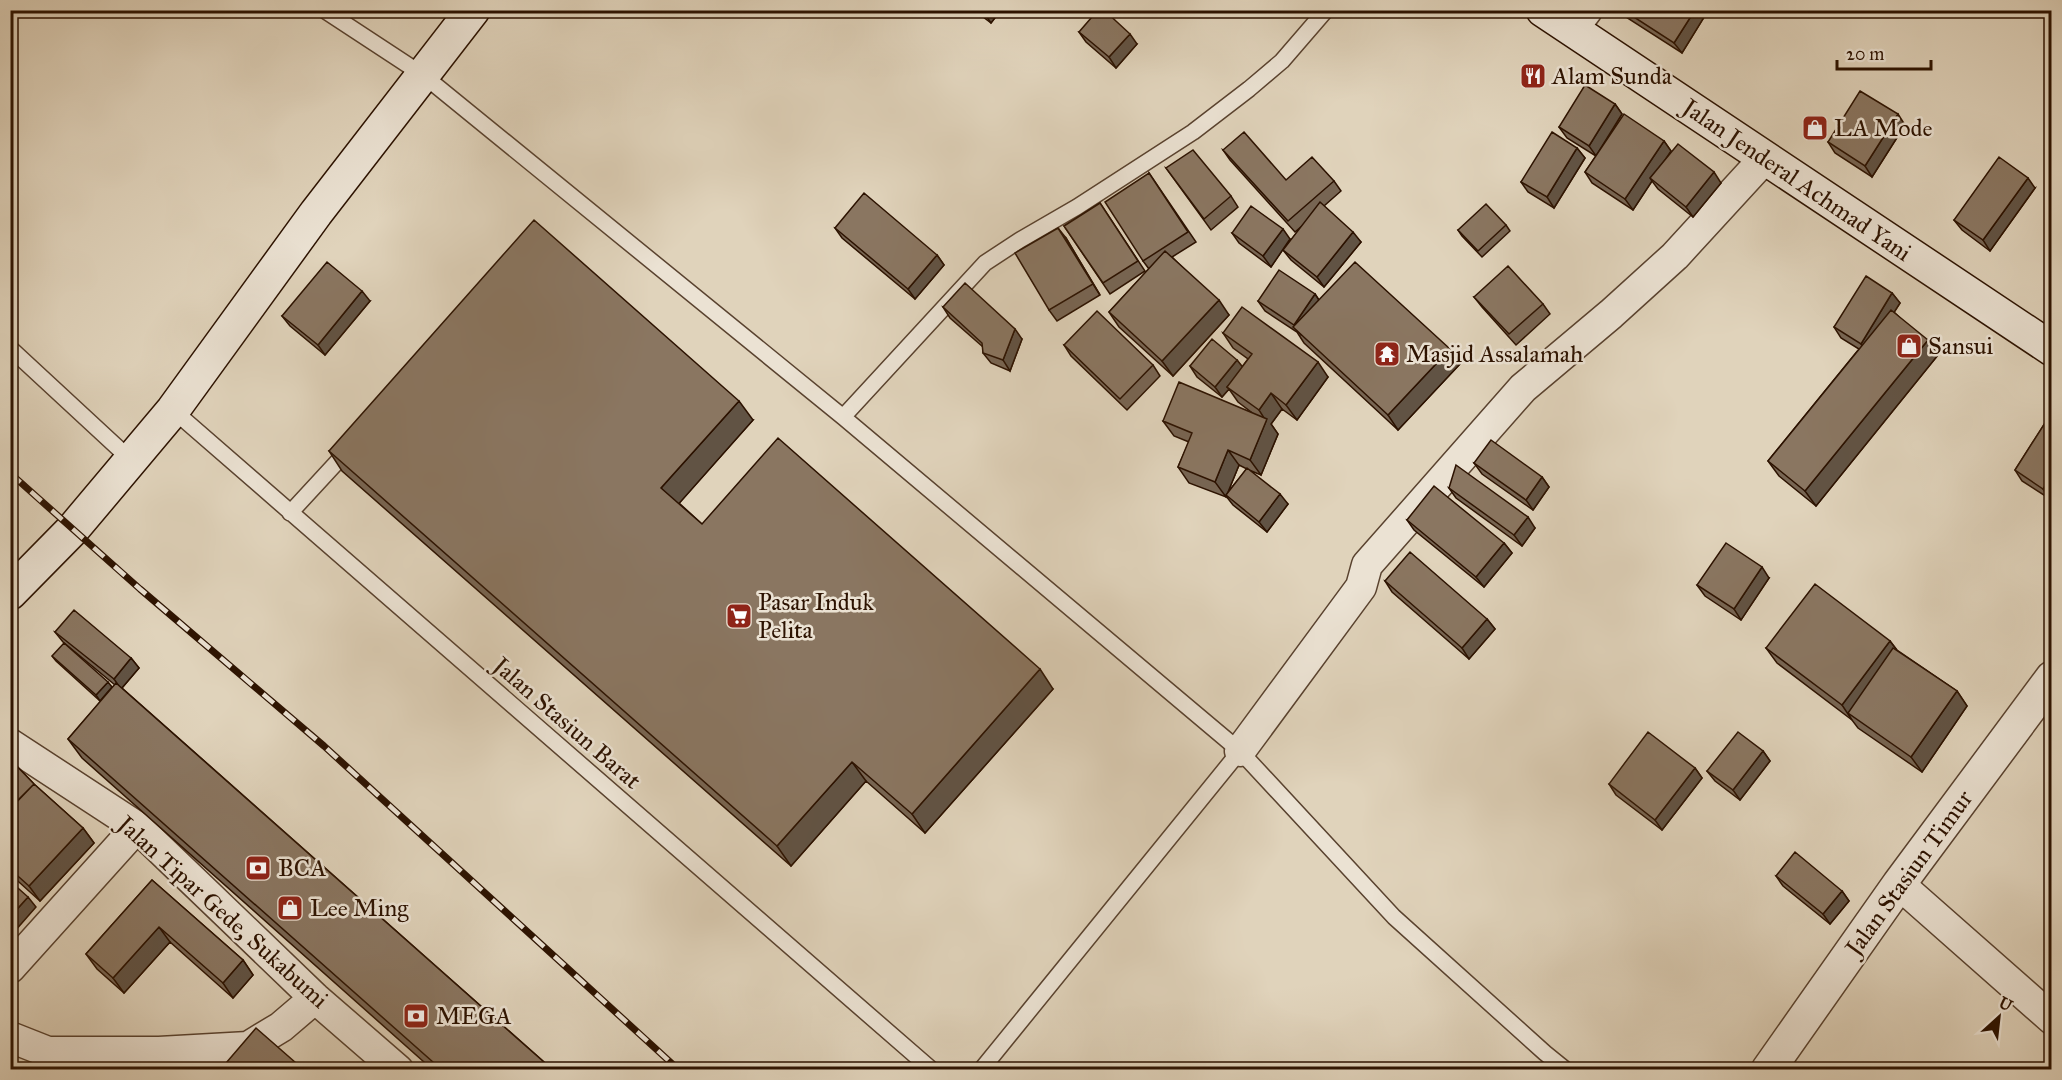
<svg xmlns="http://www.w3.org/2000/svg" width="2062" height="1080" viewBox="0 0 2062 1080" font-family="'IM FELL Great Primer',serif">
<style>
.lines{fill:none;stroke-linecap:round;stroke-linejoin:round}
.service-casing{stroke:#59422f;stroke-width:18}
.minor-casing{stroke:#59422f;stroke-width:33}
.tertiary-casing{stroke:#59422f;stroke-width:36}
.secondary-casing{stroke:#2c1200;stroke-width:36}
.service{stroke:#ebe2d3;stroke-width:15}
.minor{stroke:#ebe2d3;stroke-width:30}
.tertiary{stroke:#ebe2d3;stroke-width:33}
.secondary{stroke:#ebe2d3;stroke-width:33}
.rail-casing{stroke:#2c1200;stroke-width:7}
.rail{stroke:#ebe2d3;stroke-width:4.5;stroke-dasharray:14;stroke-linecap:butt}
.wall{fill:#776553;stroke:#2c1200;stroke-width:1.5;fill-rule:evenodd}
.shaded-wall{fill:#615344;stroke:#2c1200;stroke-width:1.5}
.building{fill:#8a7661;stroke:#2c1200;stroke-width:1.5}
.labels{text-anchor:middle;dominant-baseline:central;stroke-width:5;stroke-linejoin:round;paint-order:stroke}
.poi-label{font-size:24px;fill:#2c1200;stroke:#ebe2d3;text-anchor:start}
.street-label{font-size:24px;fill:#2c1200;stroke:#ebe2d3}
</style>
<rect width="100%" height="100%" fill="#e0d3bb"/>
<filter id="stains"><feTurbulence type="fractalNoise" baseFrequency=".00333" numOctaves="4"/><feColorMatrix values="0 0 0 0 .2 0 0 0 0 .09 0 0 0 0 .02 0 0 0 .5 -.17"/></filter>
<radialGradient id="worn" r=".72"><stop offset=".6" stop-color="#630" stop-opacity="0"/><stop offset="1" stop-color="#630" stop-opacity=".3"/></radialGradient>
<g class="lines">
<g class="service-casing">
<path id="service" d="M324,10L423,75L843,417L1240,751L1394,917L1545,1053L1566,1070
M10,348L131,460
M173,410L932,1070
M843,417L985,263L1020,240L1077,207L1193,132L1249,89L1282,61L1326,10
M290,513L350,448
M981,1070L1240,751"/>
</g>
<g class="minor-casing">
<path id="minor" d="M1572,30L1587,10
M10,744L137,827L315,998L398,1070
M1240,751L1361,587L1367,565L1523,388L1611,314L1675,256L1764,159
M1899,884L2052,1019
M10,968L137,827
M10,1037L48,1052H159L248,1047L281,1027L315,998"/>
</g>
<g class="tertiary-casing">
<path id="tertiary" d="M1768,1070L1899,884L2052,678"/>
</g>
<g class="secondary-casing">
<path id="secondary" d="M1543,10L2052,349
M10,593L73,529L173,410L316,213L473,10"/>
</g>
<use href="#service" class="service"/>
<use href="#minor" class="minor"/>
<use href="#tertiary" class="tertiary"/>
<use href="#secondary" class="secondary"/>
<g class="rail-casing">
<path id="rail" d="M10,473L140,589L324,746L679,1070"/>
</g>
<use href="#rail" class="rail"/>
</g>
<path class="wall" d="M974,10H1001L991,23Z
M1616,10H1704L1706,14L1682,53L1618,12Z
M1079,32L1137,44L1116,68L1086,42Z
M1615,104L1622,114L1601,149L1664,141L1671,151L1668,156L1721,183L1693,217L1658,189L1652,181L1633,210L1592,183L1585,172L1596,156L1567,138L1559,127Z
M1905,125L1872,177L1835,153L1828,142Z
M1577,148L1585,158L1554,208L1528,192L1521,182Z
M1223,150L1286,180L1334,181L1341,191L1324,206L1361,242L1324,287L1291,260L1283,250L1303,225L1295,232L1230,160Z
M1166,168L1231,196L1238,207L1211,230Z
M1149,173L1196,242L1172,257L1229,315L1173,376L1119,327L1109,312L1149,269L1143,261Z
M2035,188L1990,251L1962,230L1954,220Z
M1100,203L1145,271L1110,294L1064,226Z
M1506,225L1510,231L1482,257L1462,236L1458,230Z
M835,228L937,255L944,265L915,299L842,238Z
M1232,233L1290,239L1271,267L1239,243Z
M1066,238L1100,295L1057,321L1049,310Z
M1892,293L1900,303L1894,312L1938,355L1816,506L1779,476L1768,461L1859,349L1841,338L1834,327Z
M1315,294L1319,300L1460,364L1398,430L1304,343L1297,332L1265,311L1258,301Z
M1474,297L1543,304L1550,314L1516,345L1482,307Z
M370,301L325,355L290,326L282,316Z
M943,307L1022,339L1010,371L991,363L983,353V347L950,318Z
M1223,333L1328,377L1297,420L1282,409L1271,424L1278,434L1261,475L1249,470L1288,504L1267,532L1233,505L1226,496V497L1189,483L1178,467L1189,442L1174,436L1163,421L1251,412L1238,402L1229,389L1222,397L1197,377L1190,366L1237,360L1242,367L1248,359L1233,348ZM1239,465L1247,469L1228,492Z
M1064,345L1153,365L1160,376L1127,410L1071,356Z
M2052,412V497L2050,499L2022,481L2015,470Z
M753,420L679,503L702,524L1053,689L925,833L866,781L791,866L342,471L329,451Z
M1474,463L1542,477L1549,487L1533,510L1482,474Z
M1449,488L1535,528L1522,546L1456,498Z
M1407,520L1504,543L1512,553L1484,587L1414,530Z
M1769,578L1741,620L1705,596L1697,585Z
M1385,581L1487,619L1495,629L1469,659L1392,592Z
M55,632L131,658L139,668L122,688L553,1070H433L82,758L68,739L115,685L63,642Z
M1890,641L1897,650L1957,691L1967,706L1922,772L1858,728L1852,720L1777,663L1766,648Z
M52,656L112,687L100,701L56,661Z
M1763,751L1770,761L1740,800L1715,781L1707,771Z
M10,759L34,784L83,828L94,843L40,901L10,874Z
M1695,768L1702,778L1662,830L1616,795L1609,784Z
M1776,876L1842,891L1849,901L1830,924L1783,886Z
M152,880L243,960L253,975L233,998L170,942L124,993L97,969L86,954Z"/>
<path class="shaded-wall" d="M982,10H1001L991,23Z
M1695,10H1704L1706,14L1682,53L1674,43Z
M1130,34L1137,44L1116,68L1109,57Z
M1615,104L1622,114L1596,156L1589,146Z
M1898,114L1905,125L1872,177L1865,166Z
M1664,141L1671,151L1652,180L1650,178L1652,181L1633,210L1625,199Z
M1577,148L1585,158L1554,208L1547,197Z
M1714,172L1721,183L1693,217L1686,207Z
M2028,178L2035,188L1990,251L1983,240Z
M1058,228L1066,238L1100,295L1093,284Z
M1283,229L1290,239L1271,267L1263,256Z
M1353,232L1361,242L1324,287L1317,277Z
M937,255L944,265L915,299L908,289Z
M362,291L370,301L325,355L318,345Z
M1892,293L1900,303L1868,354L1861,344Z
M1315,294L1322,305L1301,335L1294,325Z
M1219,300L1229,315L1173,376L1162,361Z
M1015,329L1022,339L1010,371L1003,360Z
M1928,340L1938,355L1816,506L1805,491Z
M1450,349L1460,364L1398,430L1388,415Z
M1237,360L1245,370L1227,387L1229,389L1222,397L1215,387Z
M1318,362L1328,377L1297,420L1286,405Z
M1271,393L1282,409L1271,424L1278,434L1261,475L1250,460L1266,421L1259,410Z
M739,401L753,420L675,508L661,488Z
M1228,450L1239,465L1226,497L1215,482Z
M2052,475V497L2050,499L2043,489Z
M1542,477L1549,487L1533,510L1526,500Z
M1280,494L1288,504L1267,532L1259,522Z
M1528,517L1535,528L1522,546L1514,535Z
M1504,543L1512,553L1484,587L1476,577Z
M1762,567L1769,578L1741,620L1734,609Z
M1487,619L1495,629L1469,659L1462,648Z
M1890,641L1901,656L1848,713L1852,720L1842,705Z
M131,658L139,668L121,689L114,679Z
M1040,669L1053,689L925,833L912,814Z
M108,682L112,687L100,701L96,695Z
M1957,691L1967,706L1922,772L1911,757Z
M1763,751L1770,761L1740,800L1733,790Z
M852,762L866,781L791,866L777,846Z
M1695,768L1702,778L1662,830L1655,820Z
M83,828L94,843L40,901L29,886Z
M1842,891L1849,901L1830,924L1823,914Z
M28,897L36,907L14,932L10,927V917Z
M159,927L170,942L124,993L113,978Z
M243,960L253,975L233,998L223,983Z"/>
<path class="building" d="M1098,10H1104L1130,34L1109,57L1079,32Z
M1623,10H1695L1674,43Z
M1585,85L1615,104L1589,146L1559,127Z
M1860,91L1898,114L1865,166L1828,142Z
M1624,114L1664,141L1625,199L1585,172Z
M1244,132L1286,180L1312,157L1334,181L1288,221L1223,150Z
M1552,132L1577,148L1547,197L1521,182Z
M1678,144L1714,172L1686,207L1650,178Z
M1193,150L1231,196L1204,219L1166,168Z
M1999,157L2028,178L1983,240L1954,220Z
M1149,173L1188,232L1143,261L1105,202Z
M864,193L937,255L908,289L835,228Z
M1320,202L1353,232L1317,277L1283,250Z
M1100,203L1138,261L1103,283L1064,226Z
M1486,204L1506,225L1478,251L1458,230Z
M1251,206L1283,229L1263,256L1232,233Z
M534,220L739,401L661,488L702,524L778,438L1040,669L912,814L852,762L777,846L329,451Z
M1058,228L1093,284L1049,310L1015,253Z
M1165,251L1219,300L1162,361L1109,312Z
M327,262L362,291L318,345L282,316Z
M1355,262L1450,349L1388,415L1293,327Z
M1508,266L1543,304L1509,334L1474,297Z
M1279,270L1315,294L1294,325L1258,301Z
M1866,276L1892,293L1861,344L1834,327Z
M965,283L1015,329L1003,360L983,353L982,343L943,307Z
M1242,307L1318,362L1286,405L1271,393L1259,410L1227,387L1252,354L1223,333Z
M1891,310L1928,340L1805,491L1768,461Z
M1097,311L1153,365L1120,399L1064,345Z
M1212,339L1237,360L1215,387L1190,366Z
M1179,382L1267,419L1250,460L1228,450L1215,482L1178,467L1192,433L1163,421Z
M2052,412V475L2043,489L2015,470Z
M1491,440L1542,477L1526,500L1474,463Z
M1456,465L1528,517L1514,535L1449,488Z
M1247,468L1280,494L1259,522L1226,495Z
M1434,486L1504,543L1476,577L1407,520Z
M1726,543L1762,567L1734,609L1697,585Z
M1410,552L1487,619L1462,648L1385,581Z
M1815,584L1890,641L1842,705L1766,648Z
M74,610L131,658L114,679L55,632Z
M64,643L108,682L96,695L52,656Z
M1893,648L1957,691L1911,757L1848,713Z
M116,683L553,1070H442L68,739Z
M1648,732L1695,768L1655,820L1609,784Z
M1738,732L1763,751L1733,790L1707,771Z
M10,759L34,784L11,807H10Z
M34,784L83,828L29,886L10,869V809Z
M1795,852L1842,891L1823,914L1776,876Z
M152,880L243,960L223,983L159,927L113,978L86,954Z
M10,881L28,897L10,917Z
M256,1028L304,1070H220Z"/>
<defs>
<g id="restaurant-square" transform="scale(1.35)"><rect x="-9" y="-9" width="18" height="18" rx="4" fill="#8f2418" stroke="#ebe2d3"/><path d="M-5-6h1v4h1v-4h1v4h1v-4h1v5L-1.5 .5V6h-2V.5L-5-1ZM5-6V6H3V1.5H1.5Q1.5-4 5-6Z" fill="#fff"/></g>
<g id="shop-square" transform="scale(1.35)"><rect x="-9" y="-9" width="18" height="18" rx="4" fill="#8f2418" stroke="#ebe2d3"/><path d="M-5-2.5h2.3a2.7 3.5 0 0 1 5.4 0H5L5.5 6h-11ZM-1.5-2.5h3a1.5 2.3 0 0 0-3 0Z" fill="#fff"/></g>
<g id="temple-square" transform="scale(1.35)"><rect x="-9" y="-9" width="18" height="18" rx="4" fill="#8f2418" stroke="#ebe2d3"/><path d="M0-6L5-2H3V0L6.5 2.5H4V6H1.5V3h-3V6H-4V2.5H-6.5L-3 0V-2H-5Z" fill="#fff"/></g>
<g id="supermarket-square" transform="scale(1.35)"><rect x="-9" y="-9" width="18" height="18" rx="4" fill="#8f2418" stroke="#ebe2d3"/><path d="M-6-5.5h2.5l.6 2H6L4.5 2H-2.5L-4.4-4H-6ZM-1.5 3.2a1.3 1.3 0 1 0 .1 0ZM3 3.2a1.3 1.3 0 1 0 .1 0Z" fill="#fff"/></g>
<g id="bank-square" transform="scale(1.35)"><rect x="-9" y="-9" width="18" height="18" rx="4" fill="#8f2418" stroke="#ebe2d3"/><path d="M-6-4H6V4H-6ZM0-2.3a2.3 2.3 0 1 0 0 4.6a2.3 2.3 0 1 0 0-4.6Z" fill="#fff"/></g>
</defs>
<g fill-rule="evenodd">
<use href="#restaurant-square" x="1533" y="76"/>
<use href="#shop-square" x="1815" y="128"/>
<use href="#shop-square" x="1909" y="346"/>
<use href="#temple-square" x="1387" y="354"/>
<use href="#supermarket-square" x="739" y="616"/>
<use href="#bank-square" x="258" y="868"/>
<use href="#shop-square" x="290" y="908"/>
<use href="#bank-square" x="416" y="1016"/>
</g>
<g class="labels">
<g class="poi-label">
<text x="1552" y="76">Alam Sunda</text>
<text x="1834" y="128">LA Mode</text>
<text x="1928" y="346">Sansui</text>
<text x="1406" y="354">Masjid Assalamah</text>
<text x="758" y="602">Pasar Induk<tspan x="758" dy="28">Pelita</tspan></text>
<text x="278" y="868">BCA</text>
<text x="310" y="908">Lee Ming</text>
<text x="436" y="1016">MEGA</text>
</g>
<g class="street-label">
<text transform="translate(1797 180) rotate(34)">Jalan Jenderal Achmad Yani</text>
<text transform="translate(567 723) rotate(41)">Jalan Stasiun Barat</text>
<text transform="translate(1909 873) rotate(-54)">Jalan Stasiun Timur</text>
<text transform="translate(223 912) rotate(42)">Jalan Tipar Gede, Sukabumi</text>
</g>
</g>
<rect width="2062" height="1080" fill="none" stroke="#e0d3bb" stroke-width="36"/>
<rect x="12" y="12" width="2038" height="1056" fill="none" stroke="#2c1200" stroke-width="3"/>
<rect x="18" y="18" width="2026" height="1044" fill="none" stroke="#2c1200" stroke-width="1.5"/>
<g transform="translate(1999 1017) rotate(27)" stroke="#ebe2d3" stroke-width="4.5" paint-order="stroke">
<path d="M0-4.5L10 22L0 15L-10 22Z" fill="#2c1200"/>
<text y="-9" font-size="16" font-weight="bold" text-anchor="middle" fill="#2c1200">U</text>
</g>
<path d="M1837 60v9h94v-9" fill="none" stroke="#2c1200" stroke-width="3"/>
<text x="1846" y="60" font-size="18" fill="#2c1200" stroke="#ebe2d3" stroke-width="4.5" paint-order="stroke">20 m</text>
<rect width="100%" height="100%" filter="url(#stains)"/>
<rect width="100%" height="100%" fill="url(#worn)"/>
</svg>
